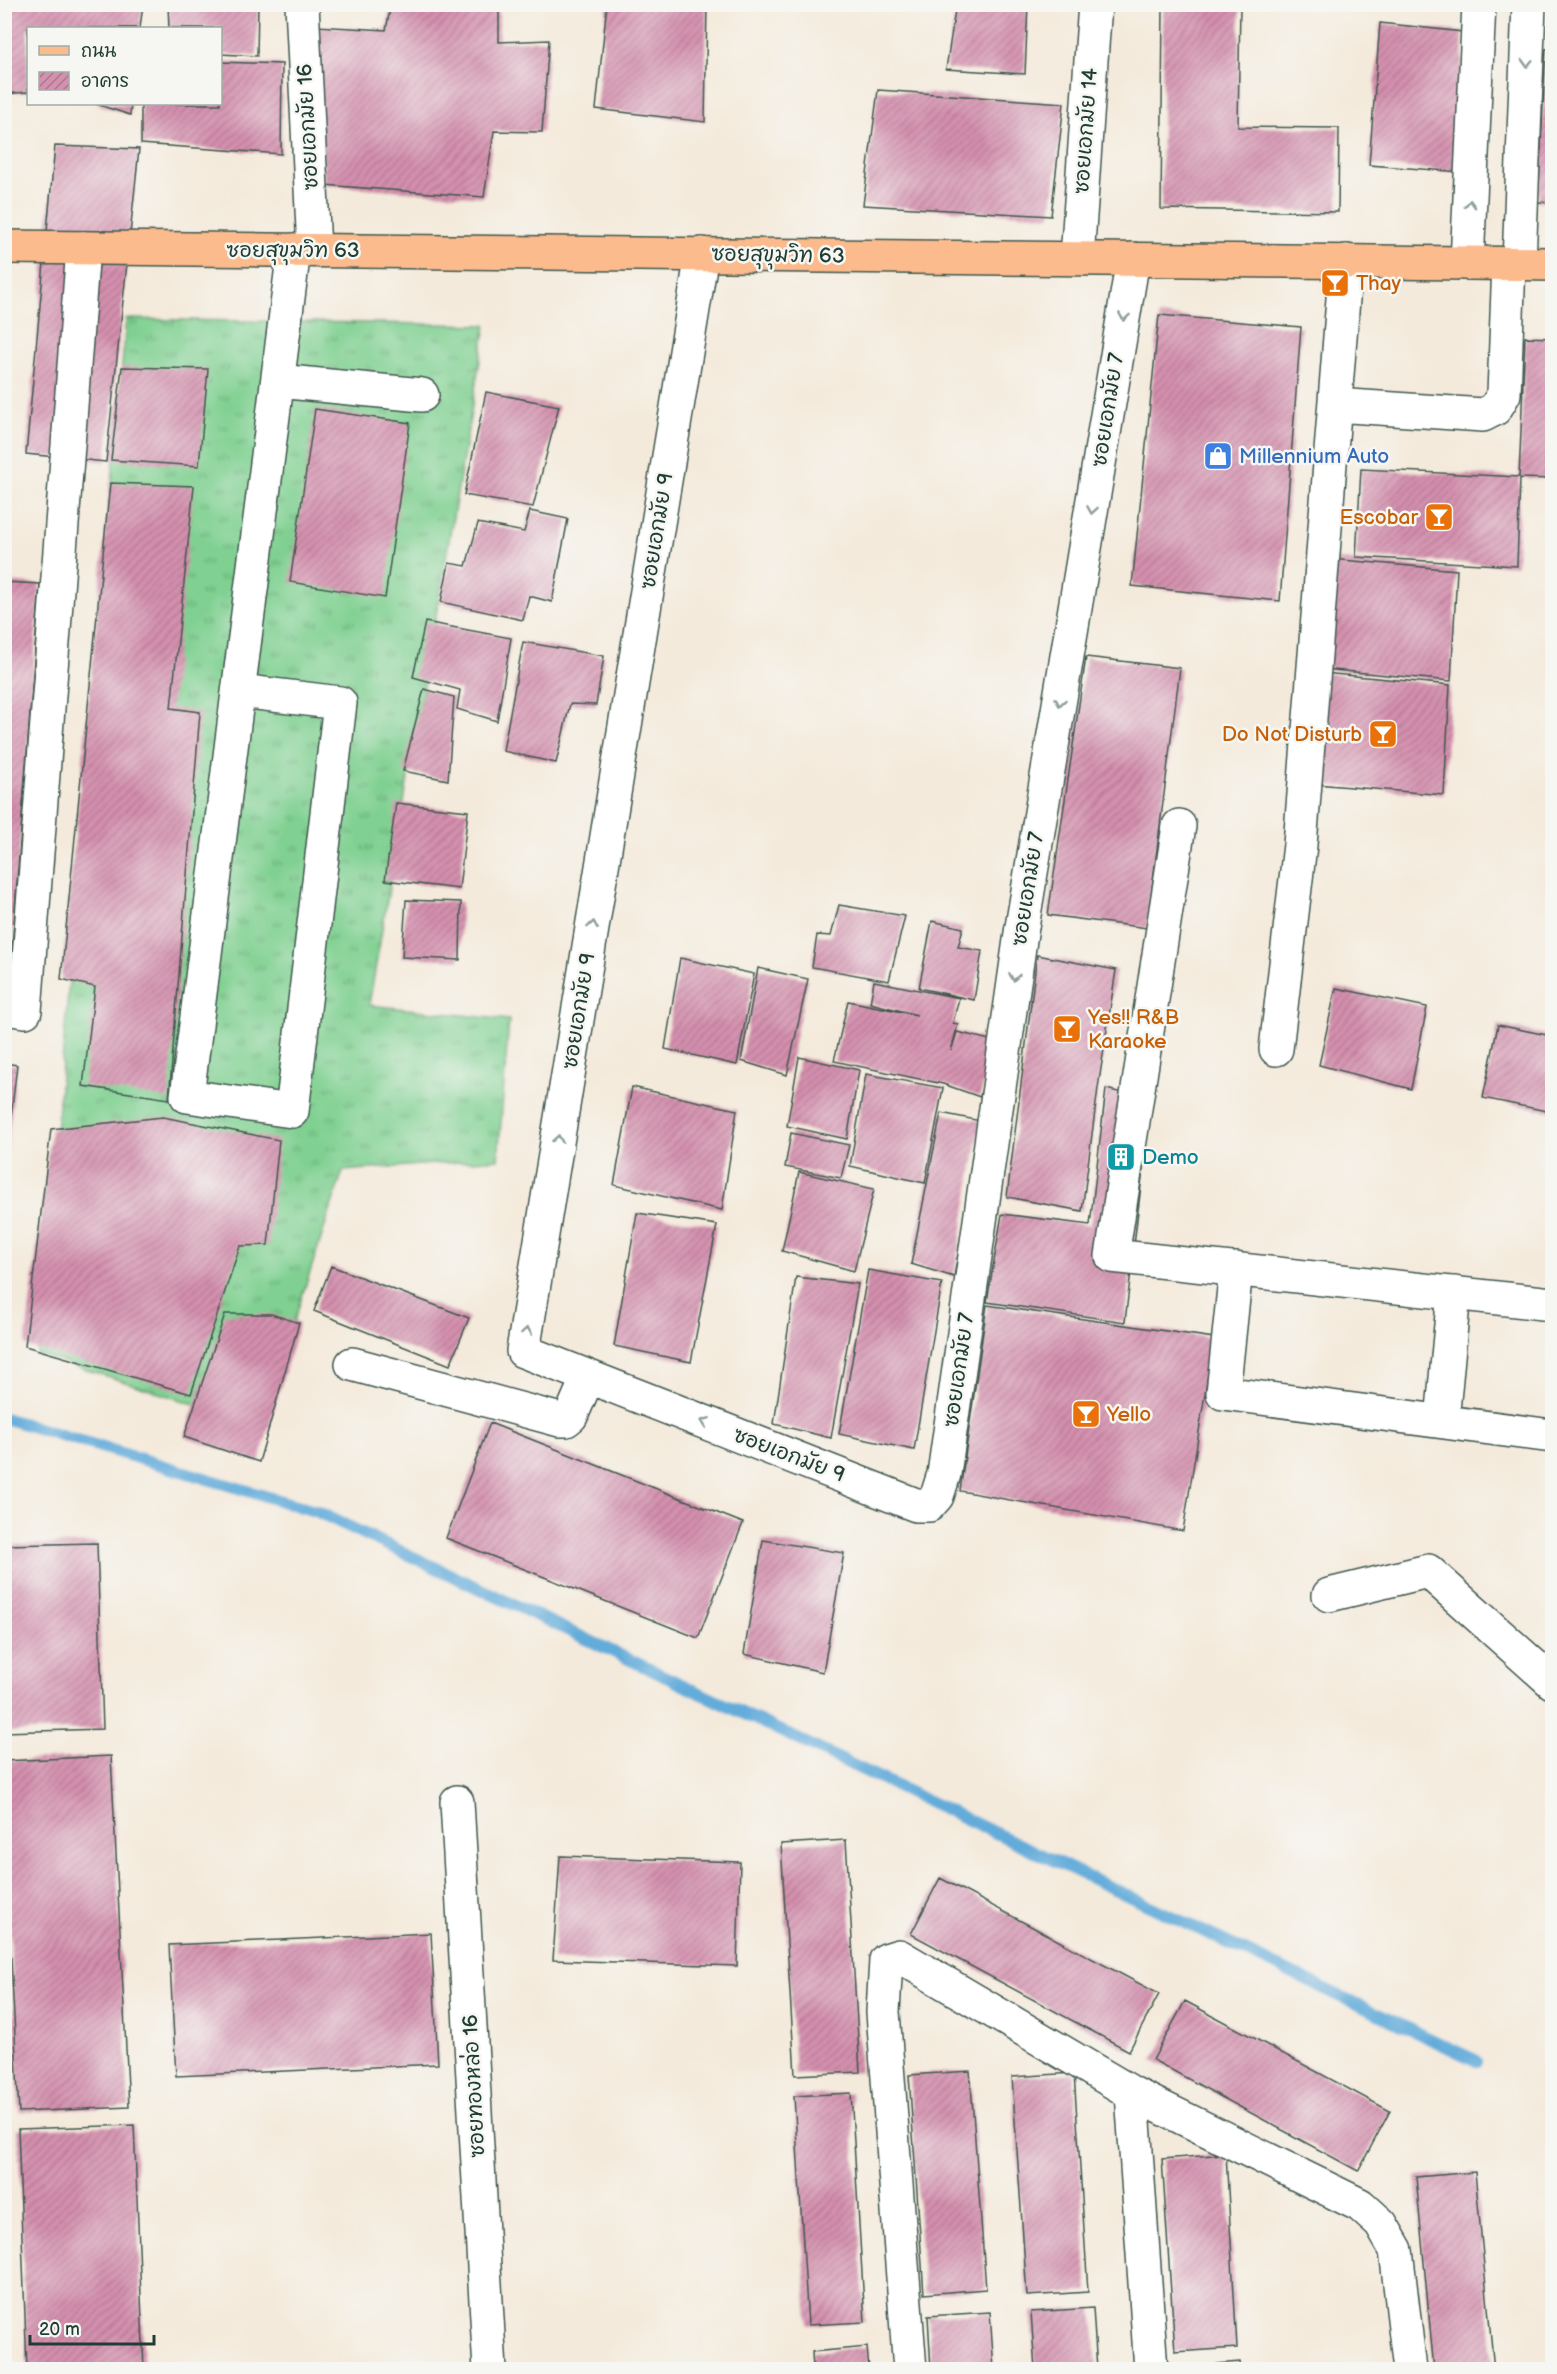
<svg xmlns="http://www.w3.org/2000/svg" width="1557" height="2374" viewBox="0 0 1557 2374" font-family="'Balsamiq Sans','Playpen Sans Thai',sans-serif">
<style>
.grass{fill:url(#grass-tufts);stroke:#4f8662;stroke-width:1.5}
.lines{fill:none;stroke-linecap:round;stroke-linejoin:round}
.stream{stroke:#63acda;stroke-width:12}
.building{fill:url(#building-hatch)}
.minor-casing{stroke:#3f574d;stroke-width:36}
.major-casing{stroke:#3f574d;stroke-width:36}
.minor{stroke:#fff;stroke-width:33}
.major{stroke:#fbbb8c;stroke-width:33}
.oneway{stroke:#8f9e9a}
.labels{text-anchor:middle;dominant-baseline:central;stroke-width:5;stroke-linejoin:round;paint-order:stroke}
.street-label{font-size:21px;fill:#1f3d34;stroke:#f6f6f2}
.food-label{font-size:21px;fill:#c56008;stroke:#f6f6f2;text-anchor:start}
.shop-label{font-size:21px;fill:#366cbe;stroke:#f6f6f2;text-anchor:start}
.culture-label{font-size:21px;fill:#0d838f;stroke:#f6f6f2;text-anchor:start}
</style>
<defs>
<pattern id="grass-tufts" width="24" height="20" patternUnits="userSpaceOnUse" patternTransform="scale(1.5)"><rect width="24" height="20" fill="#7fd091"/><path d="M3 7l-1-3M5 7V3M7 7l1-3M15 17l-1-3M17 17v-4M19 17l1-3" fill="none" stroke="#67aa77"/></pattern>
<pattern id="building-hatch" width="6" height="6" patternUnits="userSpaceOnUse" patternTransform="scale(1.5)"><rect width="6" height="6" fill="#d590af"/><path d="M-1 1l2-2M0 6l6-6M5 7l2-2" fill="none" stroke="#ac778f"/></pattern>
</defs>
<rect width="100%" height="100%" fill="#f6f6f2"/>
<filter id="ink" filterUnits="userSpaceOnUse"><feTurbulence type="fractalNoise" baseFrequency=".0167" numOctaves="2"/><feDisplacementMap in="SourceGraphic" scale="12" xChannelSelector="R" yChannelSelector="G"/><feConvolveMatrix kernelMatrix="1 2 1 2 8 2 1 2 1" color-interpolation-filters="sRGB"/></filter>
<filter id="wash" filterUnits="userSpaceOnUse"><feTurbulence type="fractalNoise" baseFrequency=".008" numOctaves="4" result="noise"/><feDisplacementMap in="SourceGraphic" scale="24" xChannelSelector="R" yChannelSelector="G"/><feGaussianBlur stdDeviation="1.35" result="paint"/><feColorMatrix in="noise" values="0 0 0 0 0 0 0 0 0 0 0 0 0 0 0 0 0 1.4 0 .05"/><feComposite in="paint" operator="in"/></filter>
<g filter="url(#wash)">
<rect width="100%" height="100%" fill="#f4eadb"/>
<path class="grass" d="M126,319L486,325L369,1005L509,1020L498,1159L343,1171L260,1425L37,1354Z"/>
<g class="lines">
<path class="stream" d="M4,1418L318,1512L1477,2061"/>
</g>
<g id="blocks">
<path class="building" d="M4,4H143L140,28H28V92L4,94Z
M168,4H258L257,56L220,54V28H169Z
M391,4H499V42L549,40L542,132L494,131L484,197L324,185L316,26L386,30Z
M607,4H707L705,122L596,109Z
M956,4H1028L1025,74L946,69Z
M1163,5H1240L1238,127L1339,128L1338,212L1161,209Z
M1380,23L1463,32L1461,172L1369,165Z
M1552,48V203L1538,202L1546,49Z
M220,62L282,64L281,154L141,144V104H220Z
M878,90L1064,103L1051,216L863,205Z
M96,104H131L130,115Z
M55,146L139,149L106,462L26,454Z
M1159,315L1301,327L1280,601L1132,586Z
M1525,337L1552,338V479L1520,478L1517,566L1356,557L1361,469L1519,477Z
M122,367L208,369L199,466L111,460Z
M486,392L559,406L533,507L464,495Z
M315,409L410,423L385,598L290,582Z
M110,483L194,486L171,708L200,712L169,1099L83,1086L95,987L61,979Z
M530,511L568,519L552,602L529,596L523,620L441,602L449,563L466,566L478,523L524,532Z
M1330,559L1457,570L1451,681L1323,669Z
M4,582L40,584L10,973L4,972Z
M425,622L511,638L497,721L457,709L460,690L413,677Z
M523,642L604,656L596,705L570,704L556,763L503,751Z
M1086,657L1180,668L1147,928L1048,915Z
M1323,673L1450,685L1444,795L1316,784Z
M424,689L454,697L448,780L403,771Z
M396,803L468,811L459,889L385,880Z
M406,900L461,902L460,960L402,957Z
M839,905L905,916L889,981L812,967L817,935L831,936Z
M932,921L963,928L958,947L982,951L974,1000L919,988Z
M1037,955L1116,970L1098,1088L1082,1211L1007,1197Z
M680,958L754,974L737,1065L665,1049Z
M758,968L808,979L787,1075L741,1061Z
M874,981L959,998L953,1023L958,1024L951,1051L957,1032L994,1041L980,1097L943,1084L834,1061L848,1001L917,1015L870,1003Z
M1336,988L1427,1007L1411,1089L1319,1065Z
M1498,1025L1552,1036V1112L1483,1098Z
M799,1057L859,1070L847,1139L787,1126Z
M4,1063L17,1065L6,1159H4Z
M866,1074L943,1088L925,1183L850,1166Z
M632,1087L737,1110L722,1210L614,1185Z
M1106,1089L1151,1100L1125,1322L987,1302L1002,1214L1090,1225Z
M941,1113L981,1121L954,1277L911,1264Z
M163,1117L279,1140L268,1245L240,1246L191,1394L25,1346L51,1129Z
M791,1133L849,1145L841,1178L785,1167Z
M799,1172L874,1189L854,1271L782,1251Z
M637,1213L717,1225L691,1362L614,1346Z
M331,1266L469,1318L450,1365L314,1311Z
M868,1270L942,1283L914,1450L839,1434Z
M796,1277L858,1284L831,1438L774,1424Z
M987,1305L1214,1338L1183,1531L960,1491Z
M225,1314H271L299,1323L259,1462L184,1437Z
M490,1423L743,1523L698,1638L446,1538Z
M763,1540L844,1553L823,1672L744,1654Z
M97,1543L103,1729L4,1732V1545Z
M111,1756L129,2107L19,2112L4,1825V1761Z
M846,1840L860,2072L795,2075L781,1844Z
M560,1856L740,1862L737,1966L553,1960Z
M940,1878L1159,1994L1129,2051L911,1934Z
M431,1933L438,2064L176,2076L169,1945Z
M1185,2001L1390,2111L1358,2171L1153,2060Z
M970,2071L986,2289L924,2294L909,2075Z
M1074,2073L1088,2292L1027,2296L1012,2077Z
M851,2093L865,2322L808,2325L794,2096Z
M134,2125L144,2370H27L18,2129Z
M1226,2154L1237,2348L1175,2352L1162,2159Z
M1475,2172L1494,2370H1434L1416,2177Z
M1093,2308L1097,2370H1035L1031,2312Z
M990,2312L994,2370H931L928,2316Z
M867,2347L869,2370H813L812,2352Z
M1240,2362L1241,2370H1179V2367Z
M1347,2366V2370H1315V2368Z"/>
</g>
</g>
<g filter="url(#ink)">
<use href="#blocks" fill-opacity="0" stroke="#3f574d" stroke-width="1.5"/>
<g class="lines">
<g class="minor-casing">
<path id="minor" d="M302,4L314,250
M702,254L523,1351L916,1505H929L937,1496L944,1474L1021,933L1133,259
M1077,258L1095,4
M1467,263L1479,4
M1519,263L1529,4
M278,381L422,395
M1335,405L1483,415L1495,409L1504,394L1509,263
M239,691L340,703L292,1111L187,1096L294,250
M1179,826L1112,1256L1552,1304
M4,1008L25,1011L83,248
M1276,1049L1300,845L1346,261
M1236,1269L1223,1393L1552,1436
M352,1364L560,1420H566L571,1416L588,1377
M1442,1421L1454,1293
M1329,1595L1428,1571L1552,1682
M457,1802L490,2370
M1132,2093L1151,2370
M910,2370L883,2012L886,1960L899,1956L1132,2093L1360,2205L1381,2224L1396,2250L1410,2370"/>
</g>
<g class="major-casing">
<path id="major" d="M4,247L1552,264"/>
</g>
<use href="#minor" class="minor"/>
<use href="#major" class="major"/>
</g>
<defs><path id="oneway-chevron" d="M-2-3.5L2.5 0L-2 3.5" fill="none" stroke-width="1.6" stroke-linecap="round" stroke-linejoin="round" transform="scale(1.5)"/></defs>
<g class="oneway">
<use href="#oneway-chevron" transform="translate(1527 63) rotate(92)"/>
<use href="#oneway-chevron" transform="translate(1470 204) rotate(-88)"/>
<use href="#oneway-chevron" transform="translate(1124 317) rotate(99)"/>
<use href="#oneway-chevron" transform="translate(1092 510) rotate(99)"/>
<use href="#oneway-chevron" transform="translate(1060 702) rotate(100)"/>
<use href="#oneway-chevron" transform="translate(593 925) rotate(-81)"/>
<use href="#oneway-chevron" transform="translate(1014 977) rotate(98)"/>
<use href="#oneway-chevron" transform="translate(558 1139) rotate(-81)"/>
<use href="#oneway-chevron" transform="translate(527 1331) rotate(-81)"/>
<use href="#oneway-chevron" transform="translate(705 1422) rotate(-159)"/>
</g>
</g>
<defs>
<g id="bar-square" transform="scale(1.5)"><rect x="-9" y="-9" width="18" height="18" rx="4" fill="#e8710a" stroke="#f6f6f2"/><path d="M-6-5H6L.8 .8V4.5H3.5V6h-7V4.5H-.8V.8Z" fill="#fff"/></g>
<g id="shop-square" transform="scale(1.5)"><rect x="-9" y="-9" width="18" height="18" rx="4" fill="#3f7fe0" stroke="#f6f6f2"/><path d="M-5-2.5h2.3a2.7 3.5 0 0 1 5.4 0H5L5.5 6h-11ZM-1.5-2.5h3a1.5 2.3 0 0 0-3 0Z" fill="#fff"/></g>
<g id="building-square" transform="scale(1.5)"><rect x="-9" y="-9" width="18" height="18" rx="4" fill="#0f9aa8" stroke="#f6f6f2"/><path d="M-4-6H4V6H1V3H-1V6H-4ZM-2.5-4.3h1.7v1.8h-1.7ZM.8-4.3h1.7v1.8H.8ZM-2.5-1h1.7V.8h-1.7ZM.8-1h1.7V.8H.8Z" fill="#fff"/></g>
</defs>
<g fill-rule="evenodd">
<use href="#bar-square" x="1335" y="283"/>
<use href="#shop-square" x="1218" y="456"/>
<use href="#bar-square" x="1439" y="517"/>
<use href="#bar-square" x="1383" y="734"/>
<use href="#bar-square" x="1067" y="1029"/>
<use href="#building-square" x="1121" y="1157"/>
<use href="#bar-square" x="1086" y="1414"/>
</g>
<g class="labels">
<g class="street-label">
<text transform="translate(308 127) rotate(-93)">ซอยเอกมัย 16</text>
<text transform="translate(1086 131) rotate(-86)">ซอยเอกมัย 14</text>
<text x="293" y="250">ซอยสุขุมวิท 63</text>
<text transform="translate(778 255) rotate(1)">ซอยสุขุมวิท 63</text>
<text transform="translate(1108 410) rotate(-81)">ซอยเอกมัย 7</text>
<text transform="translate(657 531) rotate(-81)">ซอยเอกมัย 9</text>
<text transform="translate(1028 889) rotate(-81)">ซอยเอกมัย 7</text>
<text transform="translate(579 1011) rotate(-81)">ซอยเอกมัย 9</text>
<text transform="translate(959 1370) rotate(-82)">ซอยเอกมัย 7</text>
<text transform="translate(789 1455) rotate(21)">ซอยเอกมัย 9</text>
<text transform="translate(474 2086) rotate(-93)">ซอยทองหล่อ 16</text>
</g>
<g class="food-label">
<text x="1356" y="283">Thay</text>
<text x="1418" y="517" text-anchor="end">Escobar</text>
<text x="1362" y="734" text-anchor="end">Do Not Disturb</text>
<text x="1088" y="1017">Yes!! R&amp;B<tspan x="1088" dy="24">Karaoke</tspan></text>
<text x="1107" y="1414">Yello</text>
</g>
<g class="shop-label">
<text x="1239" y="456">Millennium Auto</text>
</g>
<g class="culture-label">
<text x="1142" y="1157">Demo</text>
</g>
</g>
<rect width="1557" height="2374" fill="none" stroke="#f6f6f2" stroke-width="24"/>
<rect x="27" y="27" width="195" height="78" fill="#f6f6f2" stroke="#a0aca6" stroke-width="1.5"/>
<rect x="39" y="46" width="30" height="9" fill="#fbbb8c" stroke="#a0aca6" stroke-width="1.5"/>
<text x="81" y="57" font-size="18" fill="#1f3d34">ถนน</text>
<rect x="39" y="72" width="30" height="18" fill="url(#building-hatch)" stroke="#a0aca6" stroke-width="1.5"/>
<text x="81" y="87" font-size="18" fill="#1f3d34">อาคาร</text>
<path d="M30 2335v9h124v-9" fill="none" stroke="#1f3d34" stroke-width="3"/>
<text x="39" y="2335" font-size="18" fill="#1f3d34" stroke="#f6f6f2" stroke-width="4.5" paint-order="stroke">20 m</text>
</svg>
